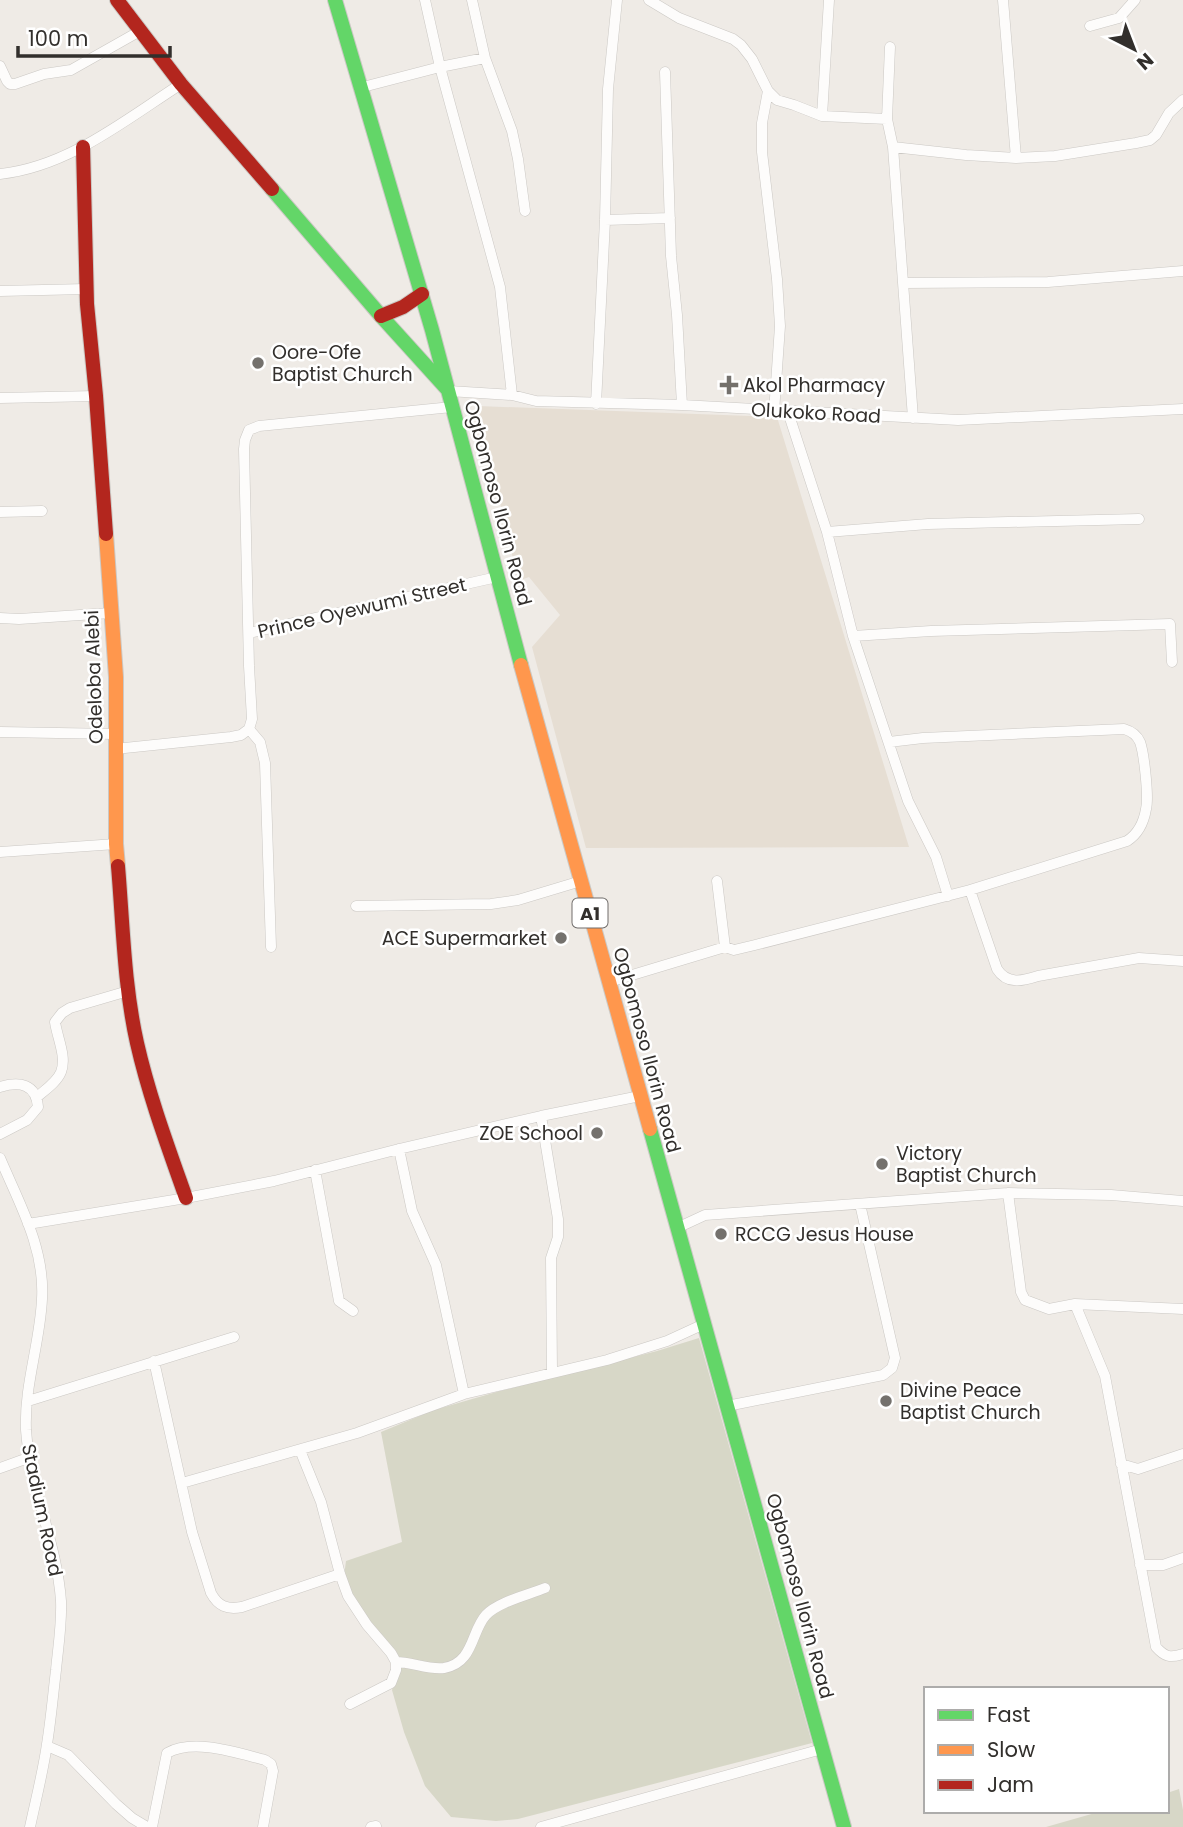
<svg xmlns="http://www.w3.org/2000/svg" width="1183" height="1827" viewBox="0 0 1183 1827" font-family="Poppins,sans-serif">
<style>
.built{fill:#e6ded3}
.green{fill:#d7d7c7}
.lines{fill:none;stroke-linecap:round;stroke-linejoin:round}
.street-casing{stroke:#cbc8c4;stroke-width:11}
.fast-casing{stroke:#cbc8c4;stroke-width:16}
.slow-casing{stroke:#cbc8c4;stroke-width:16}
.jam-casing{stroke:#cbc8c4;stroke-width:16}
.street{stroke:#fdfcfb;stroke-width:10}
.fast{stroke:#63d668;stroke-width:14}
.slow{stroke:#ff974d;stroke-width:14}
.jam{stroke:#b3261e;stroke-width:14}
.poi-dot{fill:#74716d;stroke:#fff;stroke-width:2.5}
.labels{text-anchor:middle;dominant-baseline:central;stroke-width:5;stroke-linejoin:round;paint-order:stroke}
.shield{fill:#fff;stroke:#706d6b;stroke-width:2}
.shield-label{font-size:18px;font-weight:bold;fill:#322f2c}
.poi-label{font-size:19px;fill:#322f2c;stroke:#fff;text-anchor:start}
.street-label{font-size:19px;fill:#322f2c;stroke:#fff}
</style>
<rect width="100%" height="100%" fill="#efebe6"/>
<path class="built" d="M478,406L777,417L909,847L586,848L532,647L560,615L529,577L518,581Z"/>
<path class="green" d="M699,1338L812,1743L518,1819L496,1821L451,1817L425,1786L404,1732L392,1690L401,1667L419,1663L399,1657L358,1606L344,1576L346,1561L402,1542L381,1432L434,1410L500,1391L657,1351Z
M1179,1789L1183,1810V1827H1046L1102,1811H1167V1793Z"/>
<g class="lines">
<g class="street-casing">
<path id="street" d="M425,0L440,67L500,287L512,395
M472,0L485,58L512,131L518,159L525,211
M649,0L679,18L733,39L741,45L752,59L768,91L777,100L794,105L822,116L887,119
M1003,0L1016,158
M1090,26L1119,18L1135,0
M890,47L887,119L893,147L913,418
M0,66L7,81L10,84H15L44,74L71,70L140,31
M665,72L671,256L677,315L682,405
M359,88L440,67L485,58
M768,91L762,123V152L777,279L780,326L774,412
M822,116L829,0
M893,147L966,155L1016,158L1055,156L1136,143L1150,140L1156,135L1169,113L1183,100
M0,174C68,167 125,120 181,84
M605,220L670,218
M903,283L1048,282L1183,271
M0,291L86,289
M449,391L512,395L536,401L682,405L958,420L1183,409
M0,398L96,396
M596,404L605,220L608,89L617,0
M788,412L827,532L853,636L908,801L936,857L948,896
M0,512L42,511
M827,532L928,524L1139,519
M0,618L19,619L111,613
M249,633L497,577
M853,636L931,631L1170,624L1172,662
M249,729L260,742L265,763L271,947
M0,732L115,734
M115,749L231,737L241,735L249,729L252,719L249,666L244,449L245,440L249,430L259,426L452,407
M0,852L116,844
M717,881L725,947
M970,890L997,969C1007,985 1023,981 1038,976L1139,958L1183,961
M356,906L491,904L518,900L581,881
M609,982L725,947L734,950L755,945L970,890L1127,841C1138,834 1144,821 1146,809C1149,797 1144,753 1140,742C1137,735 1131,731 1124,729L923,738L889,742
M0,1087C20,1081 36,1084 38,1107L27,1120L0,1134
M37,1097C45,1090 57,1082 61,1072C67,1057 57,1037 55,1022L62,1013L70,1008L128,991
M541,1116L558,1219V1237L551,1258L552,1372
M399,1149L412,1211L436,1265L464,1394
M0,1158C19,1203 45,1248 42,1299C40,1343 24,1386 26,1430C30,1488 57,1543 61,1601C62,1624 58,1648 56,1670C53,1695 51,1719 47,1744C43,1772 36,1799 30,1827
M315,1170L339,1301L353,1311
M1008,1193L1021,1292L1025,1300L1049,1309L1075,1304L1183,1309
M28,1224L186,1198L274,1181L399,1149L541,1116L640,1096
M677,1228L705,1215L1008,1193L1111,1195L1183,1201
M1075,1304L1105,1376L1156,1647C1165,1657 1170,1658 1183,1654
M154,1361L192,1532L211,1593C218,1606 227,1610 242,1607L340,1574
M28,1401L234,1337
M727,1406L883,1375L892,1368L895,1358L860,1204
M300,1450L321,1502L340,1574L348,1596L367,1625L391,1653L396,1662V1670L391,1683L350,1704
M1121,1464L1138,1469L1183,1454
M0,1468L28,1458
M182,1483L357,1433L464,1394L607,1360L667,1341L704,1324
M1140,1565H1163L1183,1558
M396,1662C412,1662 428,1670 444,1668C474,1663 471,1631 486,1615C498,1602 528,1595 545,1588
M47,1746L68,1755L116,1804L132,1818L147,1827
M152,1827L167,1753C194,1738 237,1753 265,1760L271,1764L273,1771L263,1827
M371,1827L376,1826
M541,1827L822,1749"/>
</g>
<g class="fast-casing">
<path id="fast" d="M335,0L432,330L521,665
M272,189L381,316L448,390
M650,1129L844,1827"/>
</g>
<g class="slow-casing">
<path id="slow" d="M106,534L116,677V844L118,866
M521,665L650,1129"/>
</g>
<g class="jam-casing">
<path id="jam" d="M117,0L181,84L272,189
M83,147L87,304L96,396L106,534
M381,316L403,307L422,294
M118,866C123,925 124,985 137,1043C149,1096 168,1147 186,1198"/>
</g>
<use href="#street" class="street"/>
<use href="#fast" class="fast"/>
<use href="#slow" class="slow"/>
<use href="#jam" class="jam"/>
</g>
<g class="poi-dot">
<circle cx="258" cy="363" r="7"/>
<path d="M725.5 374.5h7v7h7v7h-7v7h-7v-7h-7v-7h7z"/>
<circle cx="561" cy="938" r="7"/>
<circle cx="597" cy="1133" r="7"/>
<circle cx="882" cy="1164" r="7"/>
<circle cx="721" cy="1234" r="7"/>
<circle cx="886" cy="1401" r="7"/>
</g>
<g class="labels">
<rect class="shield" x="572.5" y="898.5" width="35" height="29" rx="5"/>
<g class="shield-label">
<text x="590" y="913">A1</text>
</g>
<g class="poi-label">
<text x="272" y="352">Oore-Ofe<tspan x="272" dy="22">Baptist Church</tspan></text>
<text x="743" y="385">Akol Pharmacy</text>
<text x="547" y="938" text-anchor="end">ACE Supermarket</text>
<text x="583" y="1133" text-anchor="end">ZOE School</text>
<text x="896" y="1153">Victory<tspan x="896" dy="22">Baptist Church</tspan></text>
<text x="735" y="1234">RCCG Jesus House</text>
<text x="900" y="1390">Divine Peace<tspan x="900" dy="22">Baptist Church</tspan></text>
</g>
<g class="street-label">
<text transform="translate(816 413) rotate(3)">Olukoko Road</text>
<text transform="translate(498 503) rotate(75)">Ogbomoso Ilorin Road</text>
<text transform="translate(362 608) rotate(-13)">Prince Oyewumi Street</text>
<text transform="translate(94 677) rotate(-92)">Odeloba Alebi</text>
<text transform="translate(647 1050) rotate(75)">Ogbomoso Ilorin Road</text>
<text transform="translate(42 1510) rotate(78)">Stadium Road</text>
<text transform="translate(800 1596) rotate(75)">Ogbomoso Ilorin Road</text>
</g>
</g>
<rect x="924" y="1687" width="245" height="126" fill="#ffffff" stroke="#adacab" stroke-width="2"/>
<rect x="938" y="1710" width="35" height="10" fill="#63d668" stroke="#adacab" stroke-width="2"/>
<text x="987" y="1722" font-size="21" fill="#322f2c">Fast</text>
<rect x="938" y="1745" width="35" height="10" fill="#ff974d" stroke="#adacab" stroke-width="2"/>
<text x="987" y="1757" font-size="21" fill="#322f2c">Slow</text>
<rect x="938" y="1780" width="35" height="10" fill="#b3261e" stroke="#adacab" stroke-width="2"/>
<text x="987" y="1792" font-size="21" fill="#322f2c">Jam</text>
<g transform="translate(1134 49) rotate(138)" stroke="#ffffff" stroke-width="5" paint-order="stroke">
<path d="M0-5L12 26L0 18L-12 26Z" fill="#322f2c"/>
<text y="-10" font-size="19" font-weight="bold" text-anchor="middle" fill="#322f2c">N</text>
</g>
<path d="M18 46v10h152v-10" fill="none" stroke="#322f2c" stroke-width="3.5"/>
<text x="28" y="46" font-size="21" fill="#322f2c" stroke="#ffffff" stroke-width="5" paint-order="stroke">100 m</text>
</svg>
